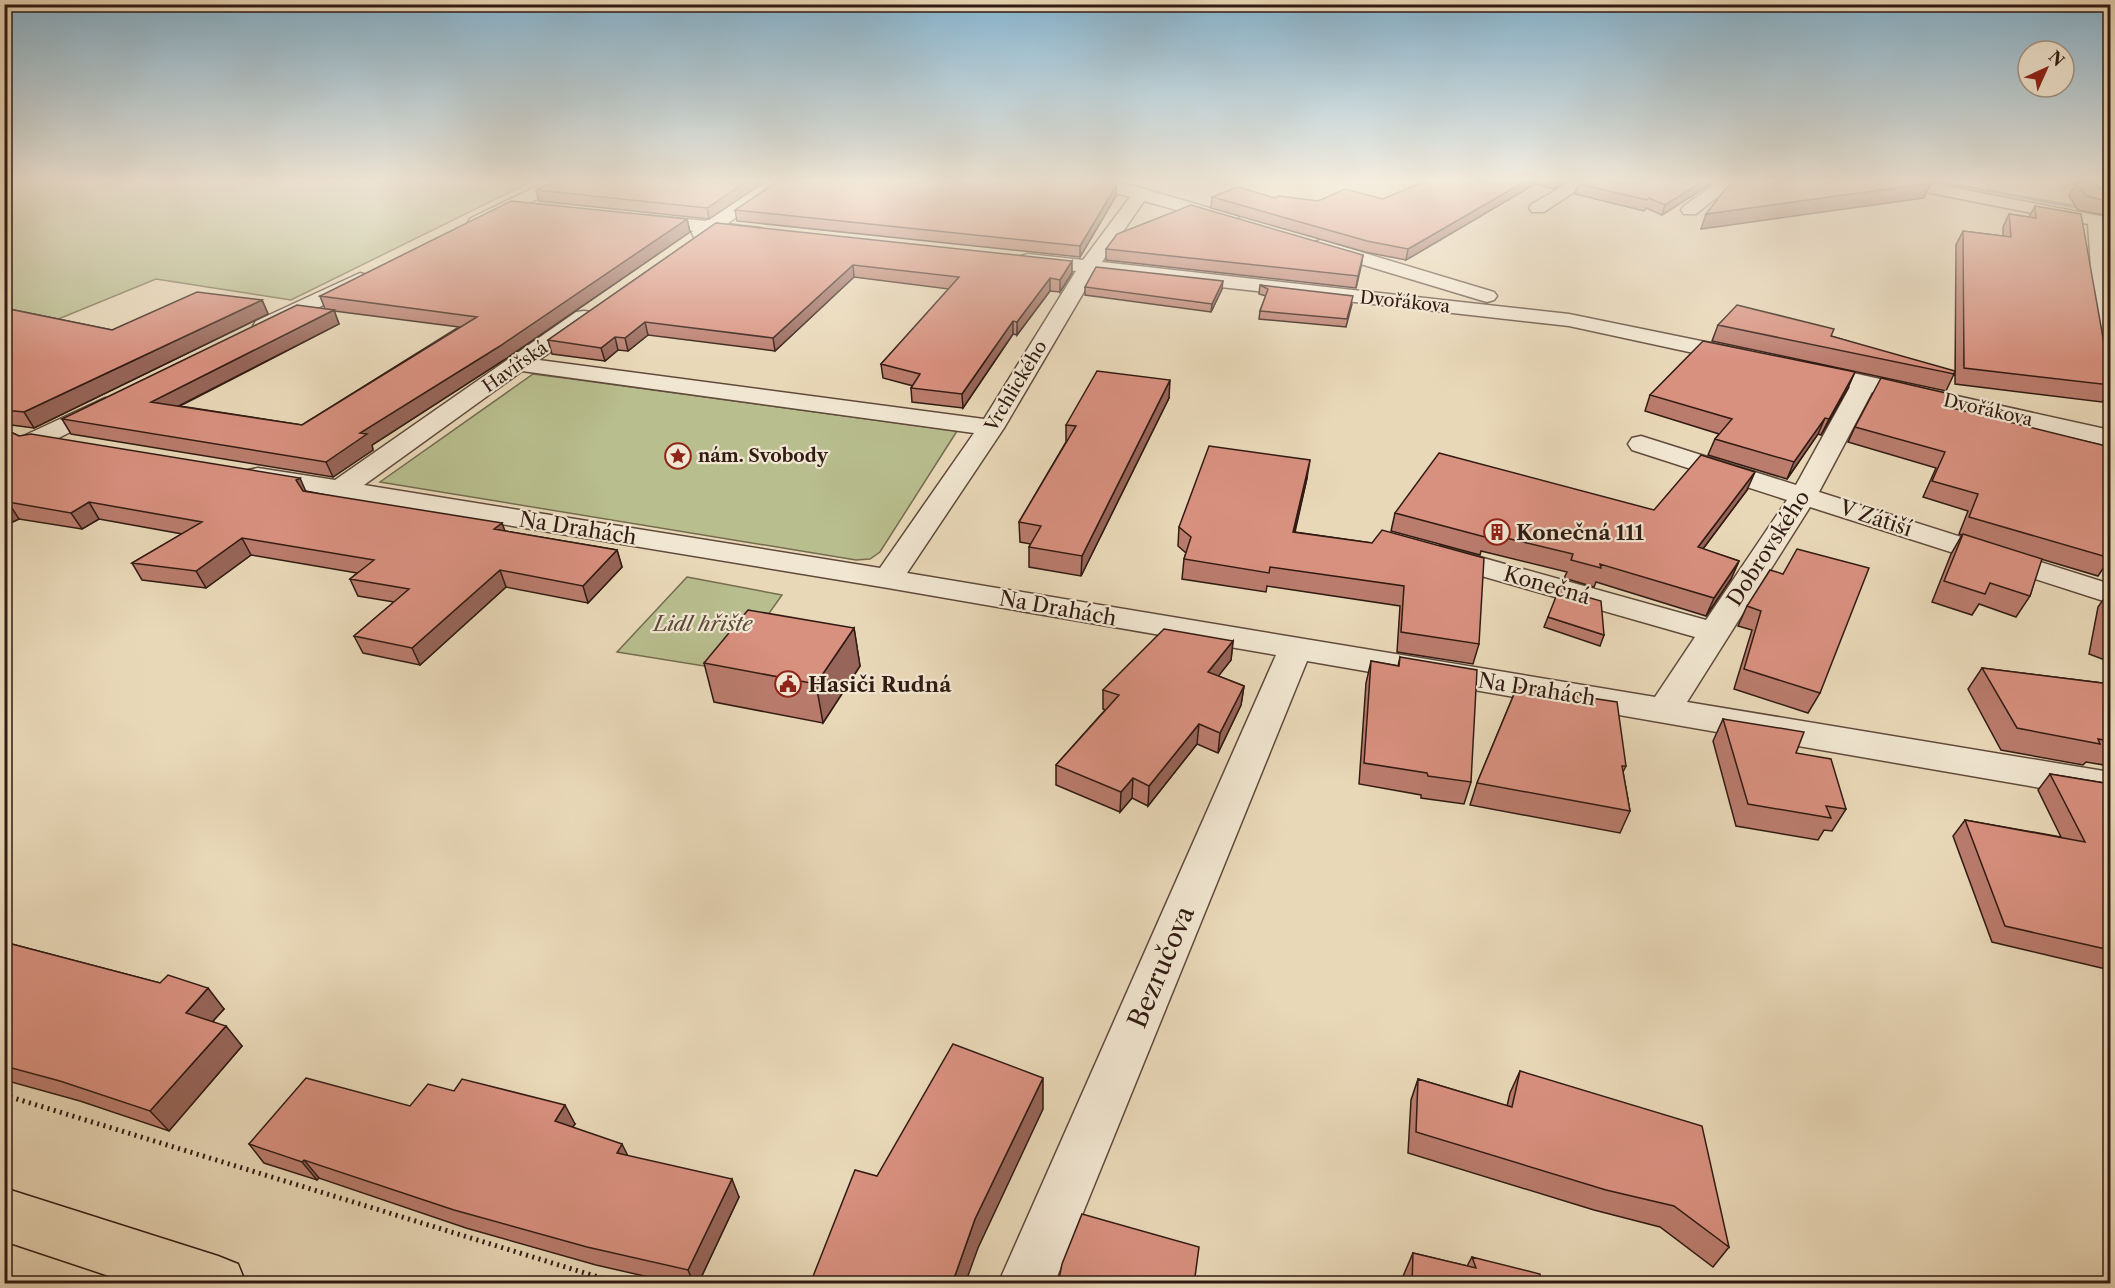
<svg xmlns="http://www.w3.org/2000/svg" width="2115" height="1288" viewBox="0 0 2115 1288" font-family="'Libre Caslon Text',serif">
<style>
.green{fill:#b8be8e;stroke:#756c50;stroke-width:1.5}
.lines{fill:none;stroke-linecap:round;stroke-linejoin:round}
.stream{fill:#6f7a72;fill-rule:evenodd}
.minor-casing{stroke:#604a3c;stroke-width:3}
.major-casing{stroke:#321b13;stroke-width:3}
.path{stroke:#321b13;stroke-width:5;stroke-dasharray:2 4.5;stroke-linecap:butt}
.minor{fill:#f1e6d1;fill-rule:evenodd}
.major{fill:#e9d8b8;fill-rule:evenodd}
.wall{fill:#ba7c6d;stroke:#321b13;stroke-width:1.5;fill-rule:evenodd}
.shaded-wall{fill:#976559;stroke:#321b13;stroke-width:1.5}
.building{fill:#d8907f;stroke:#321b13;stroke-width:1.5}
.labels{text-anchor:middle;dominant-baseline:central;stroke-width:4.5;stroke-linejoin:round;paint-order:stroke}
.far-street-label{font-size:18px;fill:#321b13;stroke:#f1e6d1}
.far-poi-label{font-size:18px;font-weight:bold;fill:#321b13;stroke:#f1e6d1;text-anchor:start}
.street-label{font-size:21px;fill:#321b13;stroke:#f1e6d1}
.poi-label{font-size:21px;font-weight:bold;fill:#321b13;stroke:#f1e6d1;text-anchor:start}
.park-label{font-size:21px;font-style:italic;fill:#5a4c38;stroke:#f1e6d1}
.near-street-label{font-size:26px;fill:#321b13;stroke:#f1e6d1}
</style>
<rect width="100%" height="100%" fill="#e9d8b8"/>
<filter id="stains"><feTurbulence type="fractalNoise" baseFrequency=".00333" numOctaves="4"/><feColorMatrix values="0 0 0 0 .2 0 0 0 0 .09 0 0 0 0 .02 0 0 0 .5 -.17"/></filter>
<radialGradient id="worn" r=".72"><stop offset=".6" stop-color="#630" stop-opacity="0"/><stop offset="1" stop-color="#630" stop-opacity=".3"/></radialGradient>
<path class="green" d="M5,182H530L291,300L156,279L39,327L5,319Z
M533,374L572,379L957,431L880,552L870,559L856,560L380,482Z
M687,577L782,595L729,670L617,652Z"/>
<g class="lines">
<path class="stream" d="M1933,182H1948L2110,211V215Z"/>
<g class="minor-casing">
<path id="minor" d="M546,182H566L564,186L483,226H471L468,222L471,218Z
M766,182H785L727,224L760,228L762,232L760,236C744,240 728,230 714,233C706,235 704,239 694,237L692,233L693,231L643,225L637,224L634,220L637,216L643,215L706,221Z
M1088,182H1113L1141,188L1237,216L1240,220L1237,224L1231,225L1144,201L1102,262L1569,314L1740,349L1748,351L1751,356L1748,361L1740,363L1569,326L1095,273L1004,428L907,573L1655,697L1695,637L1429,561L1425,555L1429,549L1440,546L1706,620L1787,500L1632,450L1628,444L1632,438L1641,436L1796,485L1850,387L1800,375L1796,370L1800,365L1808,363L2110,430V446L1872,392L1819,492L2110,584V603L1810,507L1687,702L2110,772V800L1307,661L1054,1284H998L1276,655L888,588L258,484L248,482L244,476L248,470L258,468L335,480L576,312L584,311L592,312L595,317L592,322L539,360L984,419L1076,271L1028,266L1021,264L1018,260L1021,256L1028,254L1083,260L1130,197L1090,186ZM522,371L974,433L880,568L364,485Z
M1570,182H1589L1544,212H1532L1529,208L1532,204Z
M1718,182H1736L1696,214H1684L1681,210L1684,206Z
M1892,182H1924L2110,218V228H2107L2110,265V359L2100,358L2097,353L2088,224L1900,187Z
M1321,240L1494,292L1497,296L1494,300L1487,302L1480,300L1314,250L1311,246L1314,242Z
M360,273L367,275L370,279L367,283L272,331L264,333L256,331L253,326L256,321Z
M105,398L114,400L117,405L114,410L13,461L4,463V445Z"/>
</g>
<g class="major-casing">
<path id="major" d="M4,1188L218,1256L238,1264L246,1284H133L4,1241Z"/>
</g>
<path class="path" d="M4,1095L621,1284"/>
<use href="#minor" class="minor"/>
<use href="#major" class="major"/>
</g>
<path class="wall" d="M764,182L709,219L539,201L536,190Z
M1424,182H1567L1554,189L1535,184L1406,260L1365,252L1211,208L1212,197L1275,198L1318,201L1383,199Z
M1581,182H1714L1662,215L1646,208L1644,211L1575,194L1578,184Z
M2076,183L2110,196V216L2078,210L2069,196Z
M1116,186V196L1080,257L737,221L735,210Z
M2035,206L2110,377V388L2102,402L1955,384L1956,245L1963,231L2003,236V227L2009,214L2029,217Z
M687,219L690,232L504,360L372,445L373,450L333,477L71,434L62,419L325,309L320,296ZM334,311L459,327L302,425L180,406L339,324Z
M716,223L1072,273L1060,292L1050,291L1017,335L1013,334L963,408L912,402L911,388L913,386L883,378L881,364L949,289L854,277L775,351L648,335L628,351L618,350L605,361L552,354L548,340Z
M1106,249L1363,255L1356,288L1106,260Z
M1260,285L1352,304L1346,327L1259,319L1260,311L1266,296L1259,294Z
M1085,287L1222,289L1211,312L1085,295Z
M262,300L268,314L34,428L4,424V308L112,330Z
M1718,325L1831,336L1954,374L1946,391L1712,341Z
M1848,388L1821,435L1818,434L1787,479L1708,455L1715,439L1719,434L1645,411L1650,395Z
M1169,398L1081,576L1029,567V547L1031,544L1020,542L1019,522L1066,442V425Z
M1948,407L2110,558L2098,576L2041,559L2030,596L2016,617L1979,604L1972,615L1932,602L1951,554L1962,535L1959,534L1968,511L1923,497L1936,468L1848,442L1855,427Z
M4,429L19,436L306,491L505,531L617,550L622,567L588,603L506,587L420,665L363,653L354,636L394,602L358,596L350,579L357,573L251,555L206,588L142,580L132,563L182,534L99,519L82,529L19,519L4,526Z
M1307,478L1295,532L1372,543L1479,644L1473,664L1397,652L1400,606L1267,586L1266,592L1182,579L1184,559L1186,553L1178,546L1179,527Z
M1747,490L1703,549L1739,561L1731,579L1706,616L1596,582L1594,587L1564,578L1567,572L1481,551L1480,555L1391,531L1395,513L1654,510Z
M1783,574L1820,693L1808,713L1734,689L1752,630L1738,626L1747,606Z
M2110,590V662L2089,654L2098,607Z
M1548,617L1604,635L1600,646L1544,627Z
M854,628L860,666L823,723L714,702L704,663Z
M1233,641L1231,660L1218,676L1244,686L1241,705L1218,753L1197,744L1148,806L1132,798L1120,812L1056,785V765L1105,710L1103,709V690Z
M1400,657L1471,782L1464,804L1421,798V795L1359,784L1366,683L1371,661L1398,666Z
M1982,668L2110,684V766L2086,762L2083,765L2001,750L1968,689Z
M1517,687L1626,766L1623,772L1630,811L1620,833L1470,805L1477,783Z
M1723,719L1796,753L1846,809L1832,831L1824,830L1818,840L1736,826L1713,741Z
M2050,774L2110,784V970L1992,942L1953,836L1965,820L2061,837L2038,790Z
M4,942L160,983L224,1009L213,1021L242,1046L169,1131L80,1101L4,1080Z
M1520,1071L1729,1247L1713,1267L1660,1227L1594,1210L1408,1153L1411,1100L1418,1079L1507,1106L1510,1093Z
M410,1106L575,1124L572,1127L628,1156L739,1197L698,1284H679L596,1265L466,1228L319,1178L317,1180L264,1163L249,1144Z
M1413,1253L1467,1266L1472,1257L1542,1284H1401V1281Z"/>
<path class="shaded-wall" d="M746,182H764L709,219L707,208Z
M1524,182H1536L1535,184L1406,260L1408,249Z
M1556,182H1567L1554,189Z
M1702,182H1714L1662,215L1665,205Z
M1931,183L1924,198L1701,229L1706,214Z
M1116,186V196L1080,257V246Z
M687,219L690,232L504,360L372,445L373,450L333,477L326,462L360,433Z
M1363,255L1361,267L1356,288L1358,276Z
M1072,261V273L1060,292V280Z
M853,265L854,277L775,351L773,338Z
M1050,278V291L1017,335V322Z
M1223,281L1222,289L1211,312L1212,304Z
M262,300L268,314L34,428L24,412Z
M334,310L339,324L159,416L151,402Z
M1013,321V334L963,408L962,394Z
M645,322L648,335L628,351L625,338Z
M615,337L618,350L605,361L601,348Z
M1855,372L1848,388L1821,435L1829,419Z
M1170,380L1169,398L1081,576L1082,556Z
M1825,418L1818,434L1787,479L1794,462Z
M1310,460L1307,478L1290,551L1293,532Z
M1755,472L1747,490L1690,566L1698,547Z
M300,478L307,494L304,497L296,480Z
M8,502L19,519L4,526V504Z
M89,502L99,519L82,529L71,513Z
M502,523L508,539L494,529Z
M242,538L251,555L206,588L196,571Z
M617,550L622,567L588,603L583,586Z
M1739,561L1731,579L1706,616L1714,598Z
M500,570L506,587L420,665L412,648Z
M854,628L860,666L823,723L816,684Z
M1233,641L1231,660L1206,692L1208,672Z
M1244,686L1241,705L1218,753L1220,733Z
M1199,724L1197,744L1148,806L1149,786Z
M1133,778L1132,798L1120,812L1121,792Z
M208,988L224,1009L202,1033L186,1013Z
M226,1026L242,1046L169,1131L150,1111Z
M1043,1078V1109L978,1248L965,1284H952L975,1219Z
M565,1105L575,1124L564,1140L555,1121Z
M622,1144L631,1162L617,1153Z
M304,1160L319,1178L317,1180L302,1162Z
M732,1179L739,1197L698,1284H694L688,1270Z"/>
<path class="building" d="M552,182H746L707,208L536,190Z
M777,182H1098L1116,186L1080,246L735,210Z
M1424,182H1524L1408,249L1367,241L1212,197L1238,187L1275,198L1279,196L1318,201L1345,189L1383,199Z
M1581,182H1702L1665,205L1649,198L1647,200L1578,184Z
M1731,182H1931V183L1706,214Z
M2078,182H2093L2110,196V202L2086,196L2076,183Z
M511,201L687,219L500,346L360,433L367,434L326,462L62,419L297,305L334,310L151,402L302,425L477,317L320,296Z
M1191,205L1363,255L1358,276L1106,249L1117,234Z
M2035,206L2081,214L2110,377V385L1964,368L1963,231L2011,237L2009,214L2036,218Z
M716,223L1072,261L1060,280L1050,278L1017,322L1013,321L962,394L911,388L920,374L881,364L959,277L853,265L773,338L645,322L625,338L615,337L601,348L548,340Z
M1096,267L1223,281L1212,304L1085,287Z
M1260,285L1353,296L1347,319L1260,311L1268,289Z
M197,292L262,300L24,412L4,410V308L112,330Z
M1737,305L1834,329L1831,336L1955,371L1954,374L1718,325Z
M1703,341L1855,372L1829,419L1825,418L1794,462L1715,439L1732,419L1650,395Z
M1097,371L1170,380L1082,556L1029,547L1041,526L1019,522L1076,426L1066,425Z
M1881,378L1950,394L1948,407L2110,447V558L1969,517L1978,494L1932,481L1945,452L1855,427Z
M4,429L19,436L31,434L300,478L296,480L303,491L502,523L494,529L617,550L583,586L500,570L412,648L354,636L409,589L350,579L374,560L242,538L196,571L132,563L202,522L89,502L71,513L8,502L4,504Z
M1209,446L1310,460L1293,532L1372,543L1382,530L1484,558L1479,644L1401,632L1404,586L1270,567L1269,573L1184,559L1191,537L1179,527Z
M1439,453L1654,510L1701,455L1755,472L1698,547L1739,561L1714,598L1600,564L1601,568L1571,560L1573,554L1485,533V537L1395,513Z
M1963,534L2042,559L2030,596L1990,583L1985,594L1944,581Z
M1797,549L1869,568L1820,693L1744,669L1761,611L1747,606L1770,570L1783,574Z
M1559,589L1601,601L1604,635L1548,617Z
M2110,597V636L2104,634Z
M748,610L854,628L816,684L704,663Z
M1164,629L1233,641L1208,672L1244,686L1220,733L1199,724L1149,786L1133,778L1121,792L1056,765L1119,695L1103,690Z
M1400,657L1477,670L1471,782L1428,776L1427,773L1364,763L1371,661L1399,666Z
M1982,668L2110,684V741L2098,739L2100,744L2017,728Z
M1517,687L1617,702L1626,766H1622L1630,811L1477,783Z
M1723,719L1804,732L1796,753L1831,759L1846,809L1826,806L1831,818L1748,804Z
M2050,774L2110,784V950L2005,926L1965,820L2085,842Z
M4,942L160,983L168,975L208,988L186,1013L226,1026L150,1111L60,1081L4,1066Z
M953,1044L1043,1078L975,1219L952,1284H810L855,1170L877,1176Z
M1520,1071L1702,1126L1729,1247L1674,1206L1606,1190L1416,1132L1418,1079L1512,1107Z
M306,1078L410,1106L428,1084L454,1091L462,1079L565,1105L555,1121L622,1144L617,1153L732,1179L688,1270L587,1247L454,1210L304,1160L302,1162L249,1144Z
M1082,1214L1199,1247L1194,1284H1058L1062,1264Z
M1413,1253L1476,1268L1472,1257L1540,1274L1542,1284H1412Z
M1964,1280L1977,1284H1965Z"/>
<linearGradient id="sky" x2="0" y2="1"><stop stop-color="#87b6d2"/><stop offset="0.5" stop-color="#f5eddf"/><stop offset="1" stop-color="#f5eddf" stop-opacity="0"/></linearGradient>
<rect width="2115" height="362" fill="url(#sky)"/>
<defs>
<g id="sight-ring" transform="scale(1.35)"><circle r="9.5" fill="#f1e6d1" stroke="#8f2418" stroke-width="1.5"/><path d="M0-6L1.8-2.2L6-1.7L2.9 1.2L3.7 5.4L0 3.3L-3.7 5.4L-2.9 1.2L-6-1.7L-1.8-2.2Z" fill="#8f2418"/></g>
<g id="building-ring" transform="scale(1.35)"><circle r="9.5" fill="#f1e6d1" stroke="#8f2418" stroke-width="1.5"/><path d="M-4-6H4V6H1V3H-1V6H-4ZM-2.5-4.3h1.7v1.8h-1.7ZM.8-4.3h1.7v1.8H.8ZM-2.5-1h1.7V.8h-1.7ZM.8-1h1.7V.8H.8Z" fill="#8f2418"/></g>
<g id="civic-ring" transform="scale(1.35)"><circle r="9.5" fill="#f1e6d1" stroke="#8f2418" stroke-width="1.5"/><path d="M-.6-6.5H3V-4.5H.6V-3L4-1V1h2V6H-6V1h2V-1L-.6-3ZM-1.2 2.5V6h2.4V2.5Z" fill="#8f2418"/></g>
</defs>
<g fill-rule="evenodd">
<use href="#sight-ring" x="678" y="456"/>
<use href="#building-ring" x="1497" y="532"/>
<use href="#civic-ring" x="788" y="684"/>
</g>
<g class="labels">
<g class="far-street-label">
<text transform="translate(1405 302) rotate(6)">Dvořákova</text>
<text transform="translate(515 367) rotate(-35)">Havířská</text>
<text transform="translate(1016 386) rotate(-59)">Vrchlického</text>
<text transform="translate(1988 410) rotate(13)">Dvořákova</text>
</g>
<g class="far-poi-label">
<text x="698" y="456">nám. Svobody</text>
</g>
<g class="street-label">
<text transform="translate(1876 518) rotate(18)">V Zátiší</text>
<text transform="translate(578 528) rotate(9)">Na Drahách</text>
<text transform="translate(1768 548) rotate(-57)">Dobrovského</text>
<text transform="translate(1547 585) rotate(16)">Konečná</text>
<text transform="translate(1058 608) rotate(10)">Na Drahách</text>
<text transform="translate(1537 689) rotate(9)">Na Drahách</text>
</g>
<g class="poi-label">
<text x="1516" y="532">Konečná 111</text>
<text x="808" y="684">Hasiči Rudná</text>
</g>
<g class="park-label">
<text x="703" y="623">Lidl hřište</text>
</g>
<g class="near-street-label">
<text transform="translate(1161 967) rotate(-67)">Bezručova</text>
</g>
</g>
<rect width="2115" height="1288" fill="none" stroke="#e9d8b8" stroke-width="24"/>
<rect x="6" y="6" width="2103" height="1276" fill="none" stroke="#321b13" stroke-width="3"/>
<rect x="12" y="12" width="2091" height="1264" fill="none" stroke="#321b13" stroke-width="1.5"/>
<g transform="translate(2046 69) rotate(45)"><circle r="28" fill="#f1e6d1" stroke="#a59585" stroke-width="1.5"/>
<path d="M0-4.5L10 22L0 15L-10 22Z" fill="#8f2418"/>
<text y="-9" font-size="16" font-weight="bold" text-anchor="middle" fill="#321b13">N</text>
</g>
<rect width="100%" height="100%" filter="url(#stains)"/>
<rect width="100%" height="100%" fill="url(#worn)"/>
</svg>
